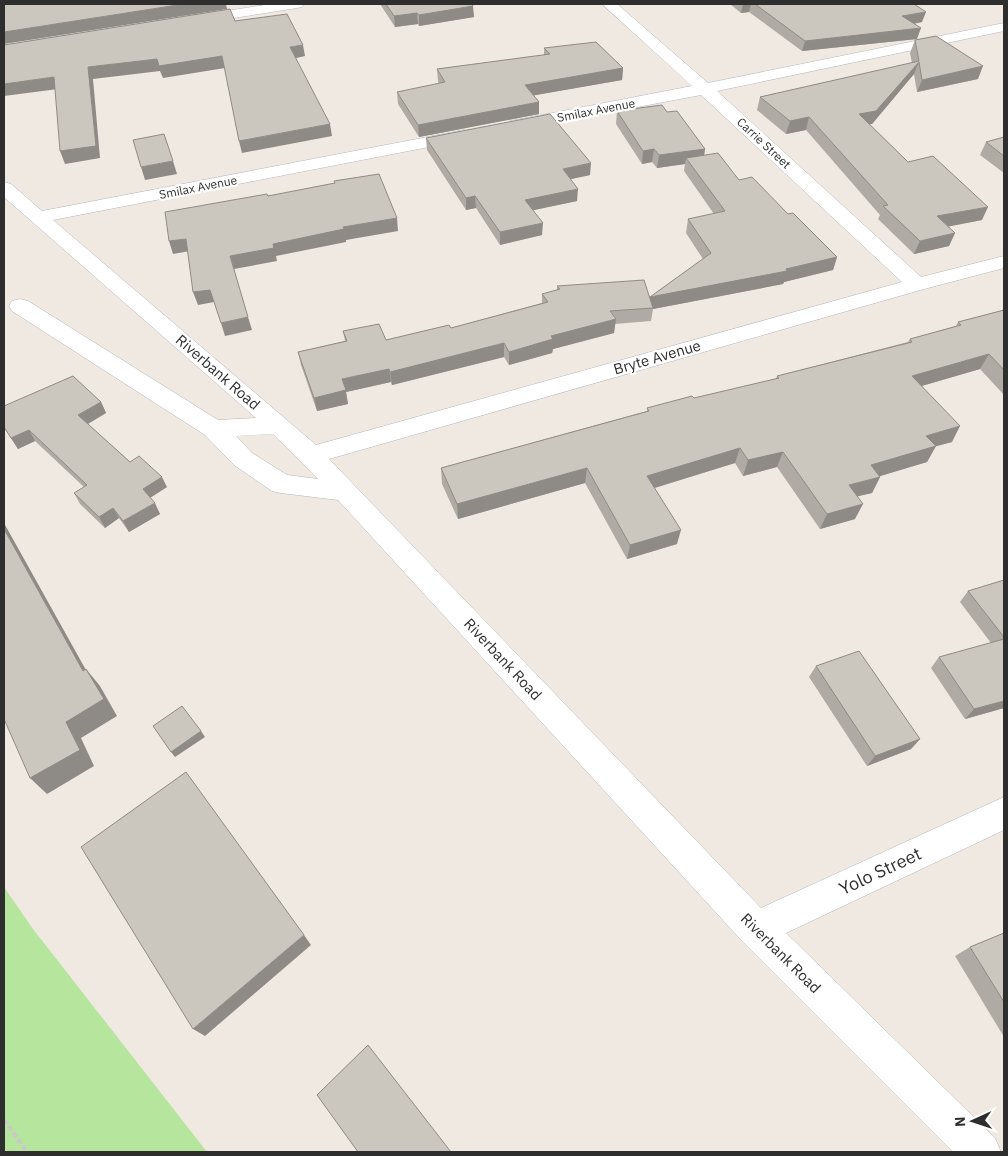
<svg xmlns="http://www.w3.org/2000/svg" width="1008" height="1156" viewBox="0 0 1008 1156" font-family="'IBM Plex Sans',sans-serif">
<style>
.green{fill:#b6e59e}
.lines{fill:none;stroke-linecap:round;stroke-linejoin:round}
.minor-casing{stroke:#b4b7c1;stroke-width:1}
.path{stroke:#c9c9c9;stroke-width:4;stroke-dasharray:5 3;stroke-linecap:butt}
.minor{fill:#fff;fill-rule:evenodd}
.wall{fill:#afaba4}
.shaded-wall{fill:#8e8b86}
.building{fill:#cbc7bf;stroke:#8e8b86}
.labels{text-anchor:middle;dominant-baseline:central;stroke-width:4.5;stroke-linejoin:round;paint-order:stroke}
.far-street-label{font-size:12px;fill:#2e2e2e;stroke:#fff}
.street-label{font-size:15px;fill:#2e2e2e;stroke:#fff}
.near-street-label{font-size:18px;fill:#2e2e2e;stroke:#fff}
</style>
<rect width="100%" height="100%" fill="#efe9e1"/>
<path class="green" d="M4,887L33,929L207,1152H4Z"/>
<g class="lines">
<g class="minor-casing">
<path id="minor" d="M271,4H304L302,7L297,8L195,24L190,23L188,20L190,17L195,16Z
M602,4H617L708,83L1004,23V31L717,91L921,277L1004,256V268L924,289L329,459L761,908L1004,797V830L786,933L995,1138L1001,1152H953L743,942L338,500L281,493L272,491L234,465L205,435L12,311L9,306L12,301L20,299L28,301L218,420L256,418L4,197V182L11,184L42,211L464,130L470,131L473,135L470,139L53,220L316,445L902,282L701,95L516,130L510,129L507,125L510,121L516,120L692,86ZM273,434L318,479L287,475L252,453L236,436Z"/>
</g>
<path class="path" d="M4,1120L27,1152"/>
<use href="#minor" class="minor"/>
</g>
<path class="wall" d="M380,4H472L474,17L419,26L418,24L395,27Z
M730,4H914L922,22L914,24L917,39L802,51L749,12L741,13Z
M915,40L978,79L917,92L914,74L872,124H869L908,162L982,220L948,226L955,233L949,246L914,254L878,219L880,215L806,130L786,134L757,110L760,97L912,63L910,53Z
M544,48L623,68L622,80L534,95L539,102V114L419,137L398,104L397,92L439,84L438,81L437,69L544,55Z
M617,111L667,112L705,149L704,155L788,214L837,257L833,270L784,282L783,284L653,309L651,321L615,324L614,333L553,349L552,353L509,365L504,357L392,385L391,382L346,392L348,404L317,411L301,365L298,352L345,341L343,331L386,340L451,328L542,303V294L557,290V286L650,298V297L703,259L686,233L688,219L714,214L684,171L685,164L657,168L652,162L642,164L616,124Z
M1004,137V173L980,155L986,142Z
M426,138L590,175L571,179L577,201L533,210L542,235L500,245L476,208L466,210L427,150Z
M1004,310V395L980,369L922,386L952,442L936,446L927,462L879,476L880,477L872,493L857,496L855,519L820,529L777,467L743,476L735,463L655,488L677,544L627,559L585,483L458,519L442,484L441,468L647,411V408L694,398L776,379L777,376L908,342L910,339L956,326L958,322Z
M101,402L106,413L88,424L130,462L167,487L150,498L160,514L129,532L119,518L105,528L80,504L74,493L84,487L35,441L18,449L4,427Z
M1004,580V708L965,719L931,668L939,657L991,643L960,602L968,591Z
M816,666L920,739L911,749L867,766L809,677Z
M1004,933V1037L955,956L970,947Z"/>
<path class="shaded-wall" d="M184,4H226L227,9L4,44V32Z
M743,4H751L749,12L741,13Z
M473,6L474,17L419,26V15Z
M926,12L922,22L899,26L902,16Z
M417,13L418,24L395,27L394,16Z
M921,28L917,39L802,51L805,41Z
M303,45L305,56L292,59L290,47Z
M222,56L225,68L163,78L160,71L93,79L100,158L65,164L60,151L88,67L157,59Z
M919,62L914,74L872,124L855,127L859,114Z
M983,66L978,79L917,92L922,80Z
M623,68L622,80L525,97V85Z
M54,77L58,89L4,96V84Z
M539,102V114L419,137L418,125Z
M809,117L806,130L786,134L790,121Z
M330,124L332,136L242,153L239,141Z
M654,149L652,162L642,164L643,151Z
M705,149L703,162L686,158L685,164L657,168L659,155Z
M173,161L177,174L145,180L141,167Z
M591,163L590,175L562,181L563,169Z
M578,189L577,201L525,212V200Z
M475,196L476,208L466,210V198Z
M988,207L982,220L931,230L937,216Z
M397,218L398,231L346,240V242L276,256L277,261L234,269L230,256L273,244L343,227Z
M543,223L542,235L500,245V232Z
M955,233L949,246L914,254L920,241Z
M186,239L190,251L173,254L169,241Z
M837,257L833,270L784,282L783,284L653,309V308H649L650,297L786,269Z
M210,290L214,302L198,305L193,292Z
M248,317L252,330L225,336L221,323Z
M616,319L614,333L553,349L552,353L509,365V352L551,336Z
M504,343V357L392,385L390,372Z
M989,354L980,369L904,391L912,376Z
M389,369L391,382L346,392L348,404L317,411L314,398L342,379Z
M101,402L106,413L84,426L78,415Z
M960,426L952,442L933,447L936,446L927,462L864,481L871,465L926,436Z
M29,430L35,441L18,449L11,438Z
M740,448L735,463L644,491L647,476Z
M783,452L777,467L743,476L748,460Z
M587,468L585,483L458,519L457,504Z
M162,477L167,487L148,499L143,489Z
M880,477L872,493L842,500L849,485Z
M155,503L160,514L129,532L123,521Z
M863,504L855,519L820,529L827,514Z
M113,508L119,518L105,528L99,517Z
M4,523L96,688L83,671L4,529Z
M681,530L677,544L627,559L630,545Z
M86,669L100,686L117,716L81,738L94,766L47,794L30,778L66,722Z
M1004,701V708L965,719L974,709Z
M201,731L205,737L175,757L171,752Z
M920,739L911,749L867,766L875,756Z
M304,935L311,945L205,1036L193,1029Z"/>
<path class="building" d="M4,4H184L4,32Z
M386,4H472L473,6L419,15L417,13L394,16Z
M755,4H914L926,12L902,16L921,28L805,41Z
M230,9L235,21L287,14L303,45L290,47L330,124L239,141L222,56L159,66L157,59L88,67L96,146L60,151L54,77L4,84V45Z
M936,36L983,66L922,80L919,62L876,111L859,114L908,162L933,156L988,207L937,216L955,233L920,241L883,206L888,205L809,117L790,121L760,97L919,61L915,40Z
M596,42L623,68L525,85L539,102L418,125L397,92L445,82L437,69L550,54L544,48Z
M662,105L667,112L677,111L705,149L659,155L654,149L643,151L617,111Z
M550,114L591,163L563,169L578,189L525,200L543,223L500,232L475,196L466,198L426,138Z
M164,134L173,161L141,167L133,140Z
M1004,137V156L986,142Z
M718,153L739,180L752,177L788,214L793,213L837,257L786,269L787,271L650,297L711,253L688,219L725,211L686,158Z
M379,174L397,218L343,227L344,229L273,244L274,248L230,256L248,317L221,323L210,290L193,292L186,239L169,241L165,212L267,194L268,196L335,183L334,181Z
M644,280L653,308L610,311L616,319L551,336L553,339L509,352L504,343L390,372L389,369L342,379L346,390L314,398L298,352L347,341L343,331L379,324L386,340L449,325L451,328L548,302L542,294L560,289L557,286Z
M1004,310V370L989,354L912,376L960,426L926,436L936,446L871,465L880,477L849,485L863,504L827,514L783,452L748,460L740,448L647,476L681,530L630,545L587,468L457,504L441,468L649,411L647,408L692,396L694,398L779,378L777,376L912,342L910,339L961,325L958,322Z
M73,376L101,402L78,415L130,462L139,456L162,477L143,489L155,503L123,521L113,508L99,517L74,493L87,485L29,430L11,438L4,427V406Z
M4,529L83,671L86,669L104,699L66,722L80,750L30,778L4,719Z
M1004,580V637L968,591Z
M1004,639V701L974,709L939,657Z
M859,651L920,739L875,756L816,666Z
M182,706L201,731L171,752L153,726Z
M186,772L304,935L193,1029L81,847Z
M1004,933V1002L970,947Z
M368,1045L451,1152H358L317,1095Z"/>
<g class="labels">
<g class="far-street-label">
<text transform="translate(596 110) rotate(-11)">Smilax Avenue</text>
<text transform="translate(764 143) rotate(43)">Carrie Street</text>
<text transform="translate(198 187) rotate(-11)">Smilax Avenue</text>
</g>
<g class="street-label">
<text transform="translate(657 357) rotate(-16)">Bryte Avenue</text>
<text transform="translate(218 372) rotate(41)">Riverbank Road</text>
<text transform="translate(503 659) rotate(47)">Riverbank Road</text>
<text transform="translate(781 953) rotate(45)">Riverbank Road</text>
</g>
<g class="near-street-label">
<text transform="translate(880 871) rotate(-25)">Yolo Street</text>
</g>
</g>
<rect width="1008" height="1156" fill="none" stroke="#2e2e2e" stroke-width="10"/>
<g transform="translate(973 1121) rotate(267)" stroke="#ffffff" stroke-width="4" paint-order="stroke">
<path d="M0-4L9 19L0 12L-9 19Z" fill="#2e2e2e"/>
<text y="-8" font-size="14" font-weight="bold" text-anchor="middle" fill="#2e2e2e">N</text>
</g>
</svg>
